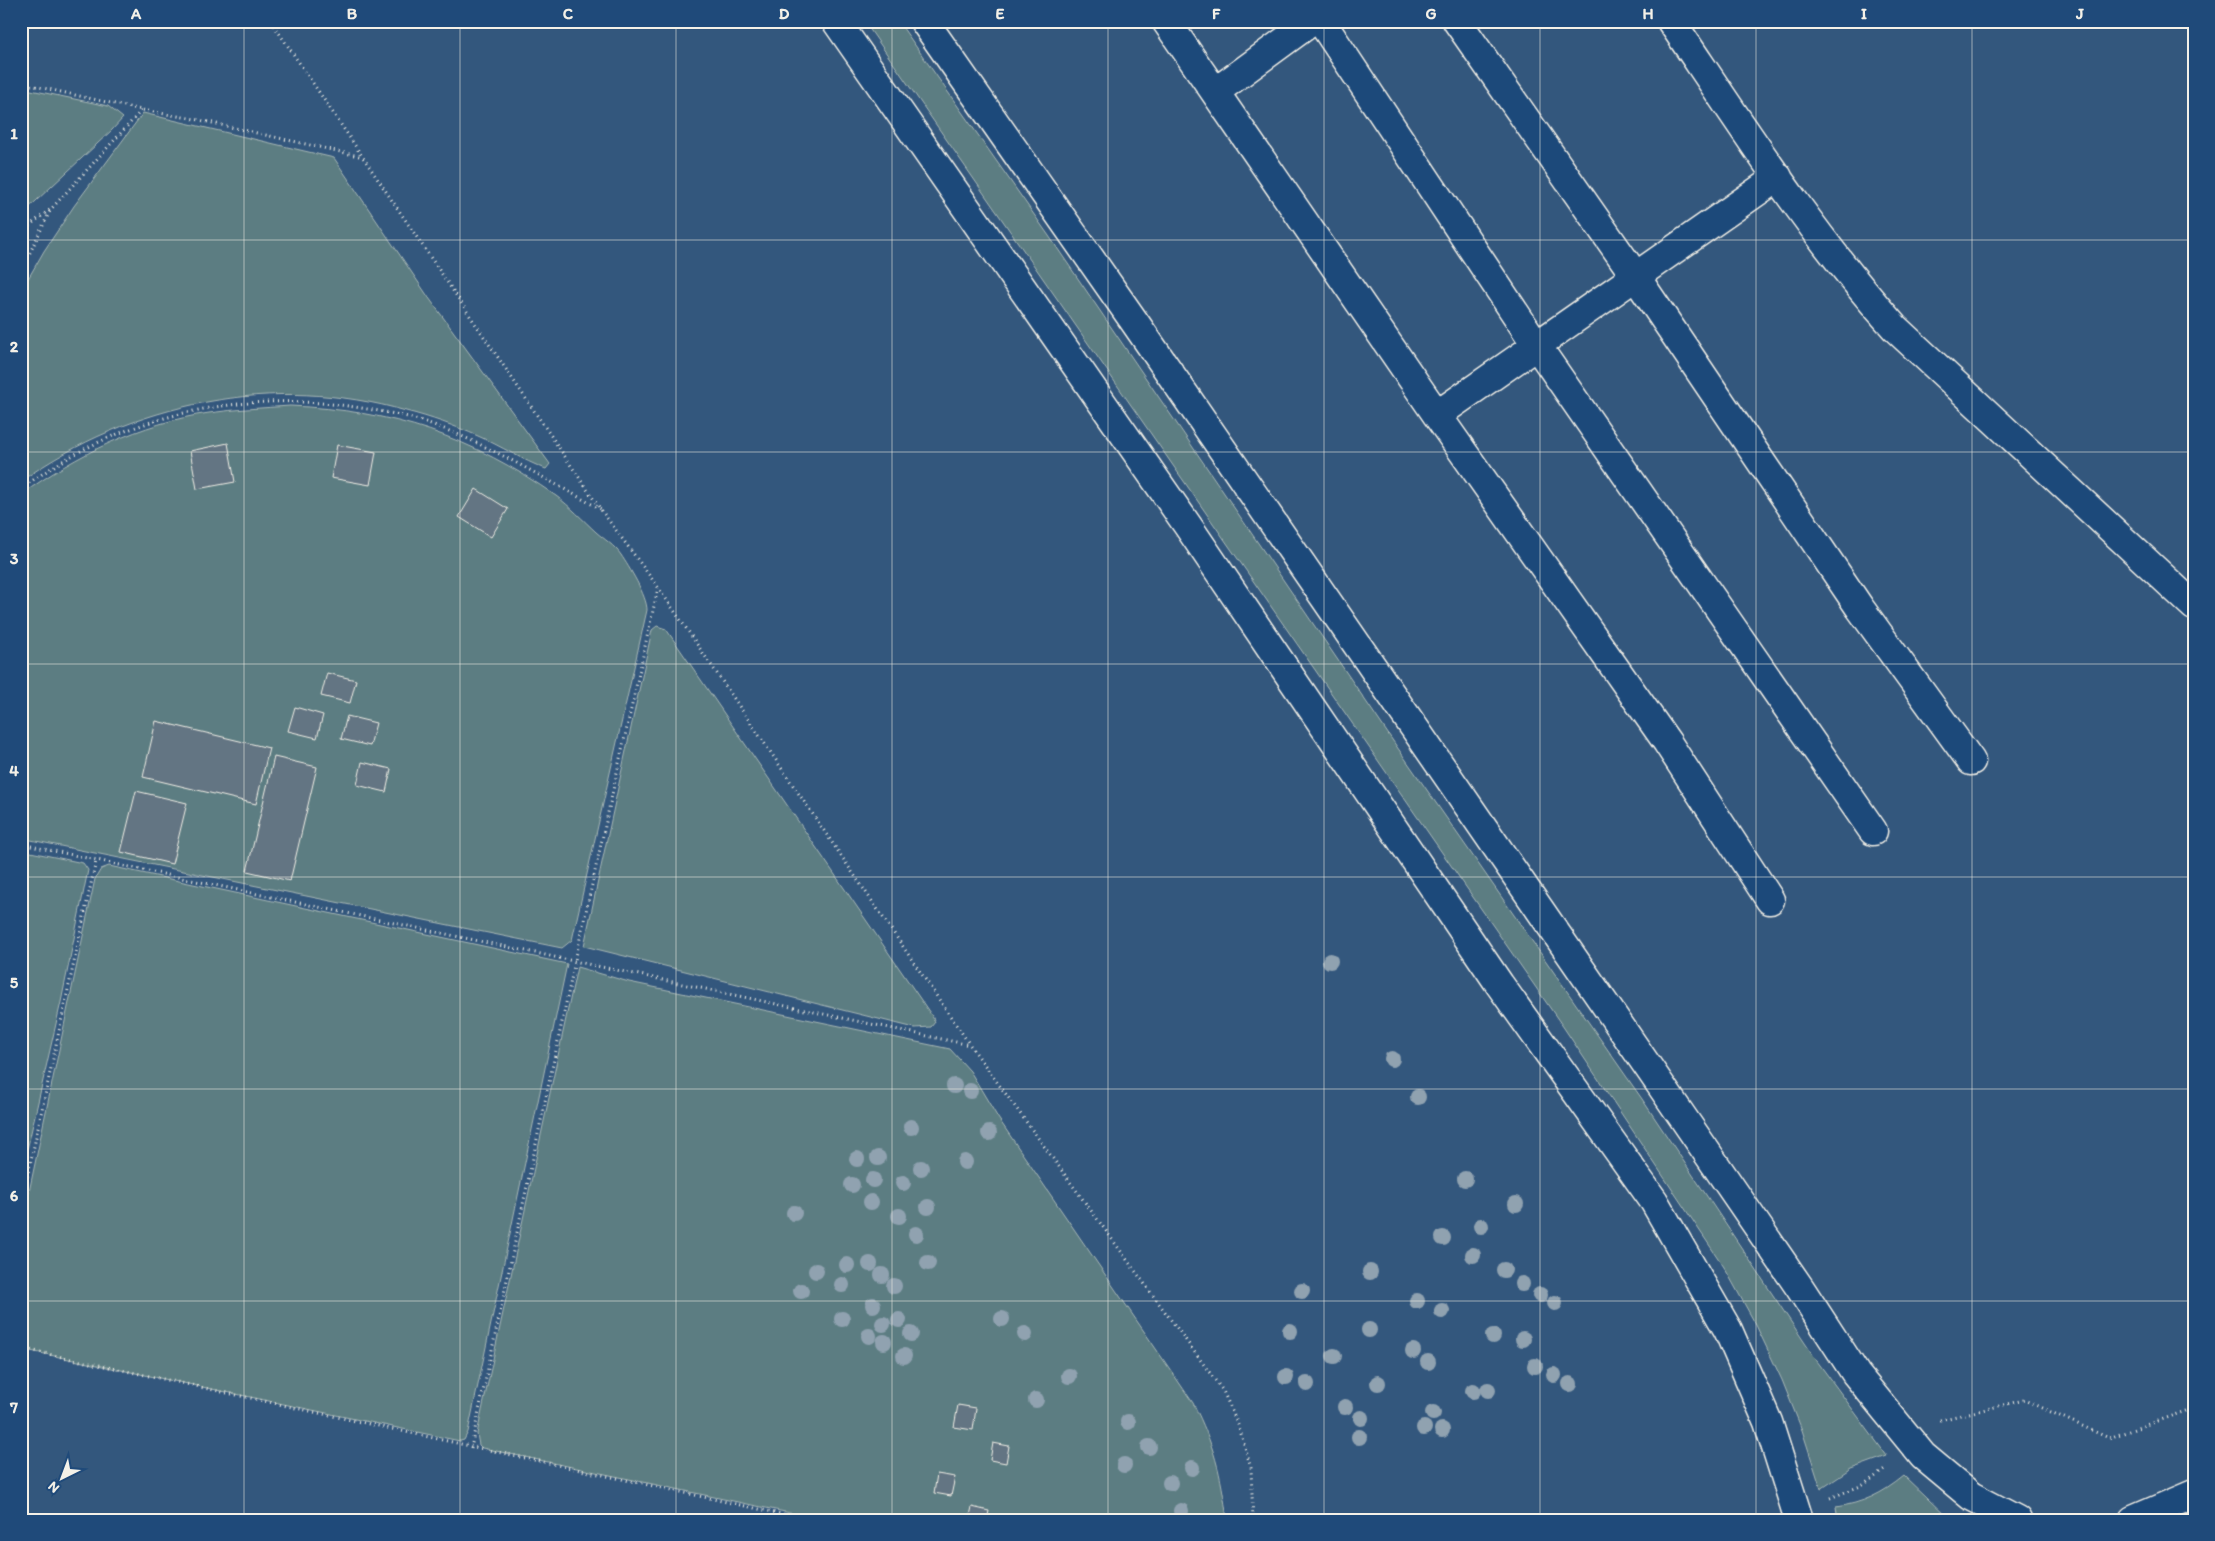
<svg xmlns="http://www.w3.org/2000/svg" width="2215" height="1541" viewBox="0 0 2215 1541" font-family="Itim,sans-serif">
<style>
.green{fill:#5b7d82;stroke:#a8b7b5}
.building{fill:#637483;stroke:#f4f1e8}
.lines{fill:none;stroke-linecap:round;stroke-linejoin:round}
.street-casing{stroke:#f4f1e8;stroke-width:31}
.secondary-casing{stroke:#f4f1e8;stroke-width:31}
.primary-casing{stroke:#f4f1e8;stroke-width:31}
.path{stroke:#f4f1e8;stroke-width:3;stroke-dasharray:1 4;stroke-linecap:butt}
.street{stroke:#1f4a7a;stroke-width:28}
.secondary{stroke:#1f4a7a;stroke-width:28}
.primary{stroke:#1f4a7a;stroke-width:28}
.tree{fill:#90a2b0}
.grid{fill:none;stroke:#f4f1e8;stroke-width:1;stroke-opacity:0.55}
.neatline{fill:none;stroke:#f4f1e8;stroke-width:2}
.grid-label{font-size:16px;text-anchor:middle;font-weight:bold;fill:#f4f1e8}
</style>
<rect width="100%" height="100%" fill="#33577d"/>
<filter id="ink" filterUnits="userSpaceOnUse"><feTurbulence type="fractalNoise" baseFrequency=".02" numOctaves="2"/><feDisplacementMap in="SourceGraphic" scale="10" xChannelSelector="R" yChannelSelector="G"/><feConvolveMatrix kernelMatrix="1 2 1 2 8 2 1 2 1" color-interpolation-filters="sRGB"/></filter>
<g filter="url(#ink)">
<path class="green" d="M864,21H898L1049,236L1397,747L1642,1099L1817,1361L1887,1456L1851,1469L1821,1489L1802,1430L1782,1380L1755,1323L1724,1267L1564,1028Z
M21,88L108,106L123,118L112,130L21,215Z
M143,113L334,158L429,298L550,464L546,469C522,460 501,446 478,436C455,426 430,417 406,411C275,373 132,402 21,481V291L44,251L74,206Z
M290,406C392,410 472,437 556,496C570,506 583,520 596,532C604,539 615,546 621,555C629,567 647,596 647,610L572,940L562,948L21,838V495C77,454 141,423 209,413C236,409 263,408 290,406Z
M657,626L666,629L932,1016L935,1022L931,1027L915,1028L584,946L652,630Z
M21,850L83,863L88,870L61,1002L21,1176Z
M109,866L567,964L468,1432L464,1440L460,1441L21,1349V1230L95,879L101,869Z
M577,967L629,982L950,1049L970,1071L998,1118L1193,1403C1214,1445 1221,1473 1227,1520H823L482,1448L479,1445L477,1434Z
M1904,1476L1950,1520H1838L1836,1507C1863,1503 1882,1494 1904,1476Z"/>
<path class="building" d="M228,443L235,482L197,489L190,451Z
M337,445L376,452L370,485L331,478Z
M476,489L508,509L491,537L459,517Z
M327,673L356,680L350,703L321,696Z
M295,707L323,715L317,738L288,731Z
M347,716L376,723L370,746L341,739Z
M156,721L269,748L256,804L143,777Z
M274,757L317,767L290,881L247,871Z
M362,762L391,769L386,792L357,785Z
M136,791L187,803L172,864L121,852Z
M958,1405L976,1408L973,1430L954,1427Z
M993,1443L1009,1446L1006,1463L990,1460Z
M937,1474L955,1477L951,1496L934,1493Z
M972,1507L989,1511L987,1520H969Z"/>
<g class="lines">
<g class="street-casing">
<path id="street" d="M1166,21L1437,415L1667,742L1770,900
M1321,21L1537,346L1873,831
M1457,21L1636,277L1860,608L1971,761
M1671,21C1742,126 1811,234 1895,328L2194,606
M1215,92L1312,21
M1437,415L1778,177"/>
</g>
<g class="secondary-casing">
<path id="secondary" d="M836,21L1188,526L1500,985L1654,1201L1728,1330L1768,1422L1799,1520
M924,21L1136,324L1662,1087L1800,1288L1856,1374L1923,1456L1971,1496L2017,1520"/>
</g>
<g class="primary-casing">
<path id="primary" d="M2133,1520L2194,1494"/>
</g>
<path class="path" d="M271,21L601,510L658,587L970,1045L1223,1391L1239,1427L1251,1468L1253,1520
M21,83L142,110L195,119L363,157
M21,232L52,208L142,110
M21,271L50,211
M21,489C118,415 243,388 361,408C387,412 414,417 439,427C495,448 548,481 601,509
M21,844L970,1045
M21,1206L96,861
M21,1348L809,1520
M1940,1420L2024,1400L2109,1438L2194,1408
M471,1448L575,961L658,588
M1830,1498L1863,1485L1886,1469"/>
<use href="#street" class="street"/>
<use href="#secondary" class="secondary"/>
<use href="#primary" class="primary"/>
</g>
<g class="tree">
<circle cx="1330" cy="961" r="8"/>
<circle cx="1392" cy="1059" r="8"/>
<circle cx="954" cy="1086" r="8"/>
<circle cx="970" cy="1091" r="8"/>
<circle cx="1418" cy="1097" r="8"/>
<circle cx="911" cy="1127" r="8"/>
<circle cx="989" cy="1133" r="8"/>
<circle cx="878" cy="1158" r="8"/>
<circle cx="857" cy="1159" r="8"/>
<circle cx="965" cy="1162" r="8"/>
<circle cx="921" cy="1168" r="8"/>
<circle cx="1465" cy="1179" r="8"/>
<circle cx="873" cy="1180" r="8"/>
<circle cx="903" cy="1183" r="8"/>
<circle cx="852" cy="1185" r="8"/>
<circle cx="871" cy="1202" r="8"/>
<circle cx="1516" cy="1204" r="8"/>
<circle cx="928" cy="1207" r="8"/>
<circle cx="794" cy="1213" r="8"/>
<circle cx="899" cy="1216" r="8"/>
<circle cx="1481" cy="1226" r="8"/>
<circle cx="916" cy="1234" r="8"/>
<circle cx="1443" cy="1238" r="8"/>
<circle cx="1473" cy="1255" r="8"/>
<circle cx="928" cy="1263" r="8"/>
<circle cx="870" cy="1264" r="8"/>
<circle cx="847" cy="1265" r="8"/>
<circle cx="1504" cy="1270" r="8"/>
<circle cx="816" cy="1271" r="8"/>
<circle cx="1370" cy="1272" r="8"/>
<circle cx="882" cy="1275" r="8"/>
<circle cx="1522" cy="1284" r="8"/>
<circle cx="842" cy="1285" r="8"/>
<circle cx="894" cy="1286" r="8"/>
<circle cx="801" cy="1291" r="8"/>
<circle cx="1302" cy="1291" r="8"/>
<circle cx="1540" cy="1295" r="8"/>
<circle cx="1417" cy="1301" r="8"/>
<circle cx="1555" cy="1303" r="8"/>
<circle cx="873" cy="1305" r="8"/>
<circle cx="1442" cy="1311" r="8"/>
<circle cx="842" cy="1319" r="8"/>
<circle cx="1002" cy="1319" r="8"/>
<circle cx="899" cy="1320" r="8"/>
<circle cx="883" cy="1324" r="8"/>
<circle cx="1369" cy="1330" r="8"/>
<circle cx="1290" cy="1331" r="8"/>
<circle cx="911" cy="1334" r="8"/>
<circle cx="1025" cy="1334" r="8"/>
<circle cx="869" cy="1336" r="8"/>
<circle cx="1493" cy="1336" r="8"/>
<circle cx="1523" cy="1339" r="8"/>
<circle cx="884" cy="1342" r="8"/>
<circle cx="1413" cy="1351" r="8"/>
<circle cx="904" cy="1356" r="8"/>
<circle cx="1334" cy="1356" r="8"/>
<circle cx="1428" cy="1362" r="8"/>
<circle cx="1535" cy="1366" r="8"/>
<circle cx="1554" cy="1375" r="8"/>
<circle cx="1069" cy="1376" r="8"/>
<circle cx="1286" cy="1377" r="8"/>
<circle cx="1378" cy="1383" r="8"/>
<circle cx="1307" cy="1384" r="8"/>
<circle cx="1570" cy="1384" r="8"/>
<circle cx="1488" cy="1390" r="8"/>
<circle cx="1473" cy="1391" r="8"/>
<circle cx="1036" cy="1400" r="8"/>
<circle cx="1345" cy="1407" r="8"/>
<circle cx="1433" cy="1413" r="8"/>
<circle cx="1361" cy="1418" r="8"/>
<circle cx="1128" cy="1422" r="8"/>
<circle cx="1424" cy="1428" r="8"/>
<circle cx="1442" cy="1430" r="8"/>
<circle cx="1359" cy="1437" r="8"/>
<circle cx="1149" cy="1447" r="8"/>
<circle cx="1124" cy="1465" r="8"/>
<circle cx="1192" cy="1468" r="8"/>
<circle cx="1170" cy="1483" r="8"/>
<circle cx="1181" cy="1511" r="8"/>
</g>
</g>
<path class="grid" d="M244,21V1520M460,21V1520M676,21V1520M892,21V1520M1108,21V1520M1324,21V1520M1540,21V1520M1756,21V1520M1972,21V1520M21,240H2194M21,452H2194M21,664H2194M21,877H2194M21,1089H2194M21,1301H2194"/>
<rect width="2215" height="1541" fill="none" stroke="#1f4a7a" stroke-width="55"/>
<g transform="translate(62 1478) rotate(222)" stroke="#1f4a7a" stroke-width="4" paint-order="stroke">
<path d="M0-4L9 19L0 12L-9 19Z" fill="#f4f1e8"/>
<text y="-8" font-size="14" font-weight="bold" text-anchor="middle" fill="#f4f1e8">N</text>
</g>
<rect x="28" y="28" width="2160" height="1486" class="neatline"/>
<g class="grid-label">
<text x="136" y="19">A</text>
<text x="352" y="19">B</text>
<text x="568" y="19">C</text>
<text x="784" y="19">D</text>
<text x="1000" y="19">E</text>
<text x="1216" y="19">F</text>
<text x="1431" y="19">G</text>
<text x="1648" y="19">H</text>
<text x="1864" y="19">I</text>
<text x="2080" y="19">J</text>
<text x="14" y="139">1</text>
<text x="14" y="352">2</text>
<text x="14" y="564">3</text>
<text x="14" y="776">4</text>
<text x="14" y="988">5</text>
<text x="14" y="1201">6</text>
<text x="14" y="1413">7</text>
</g>
</svg>
